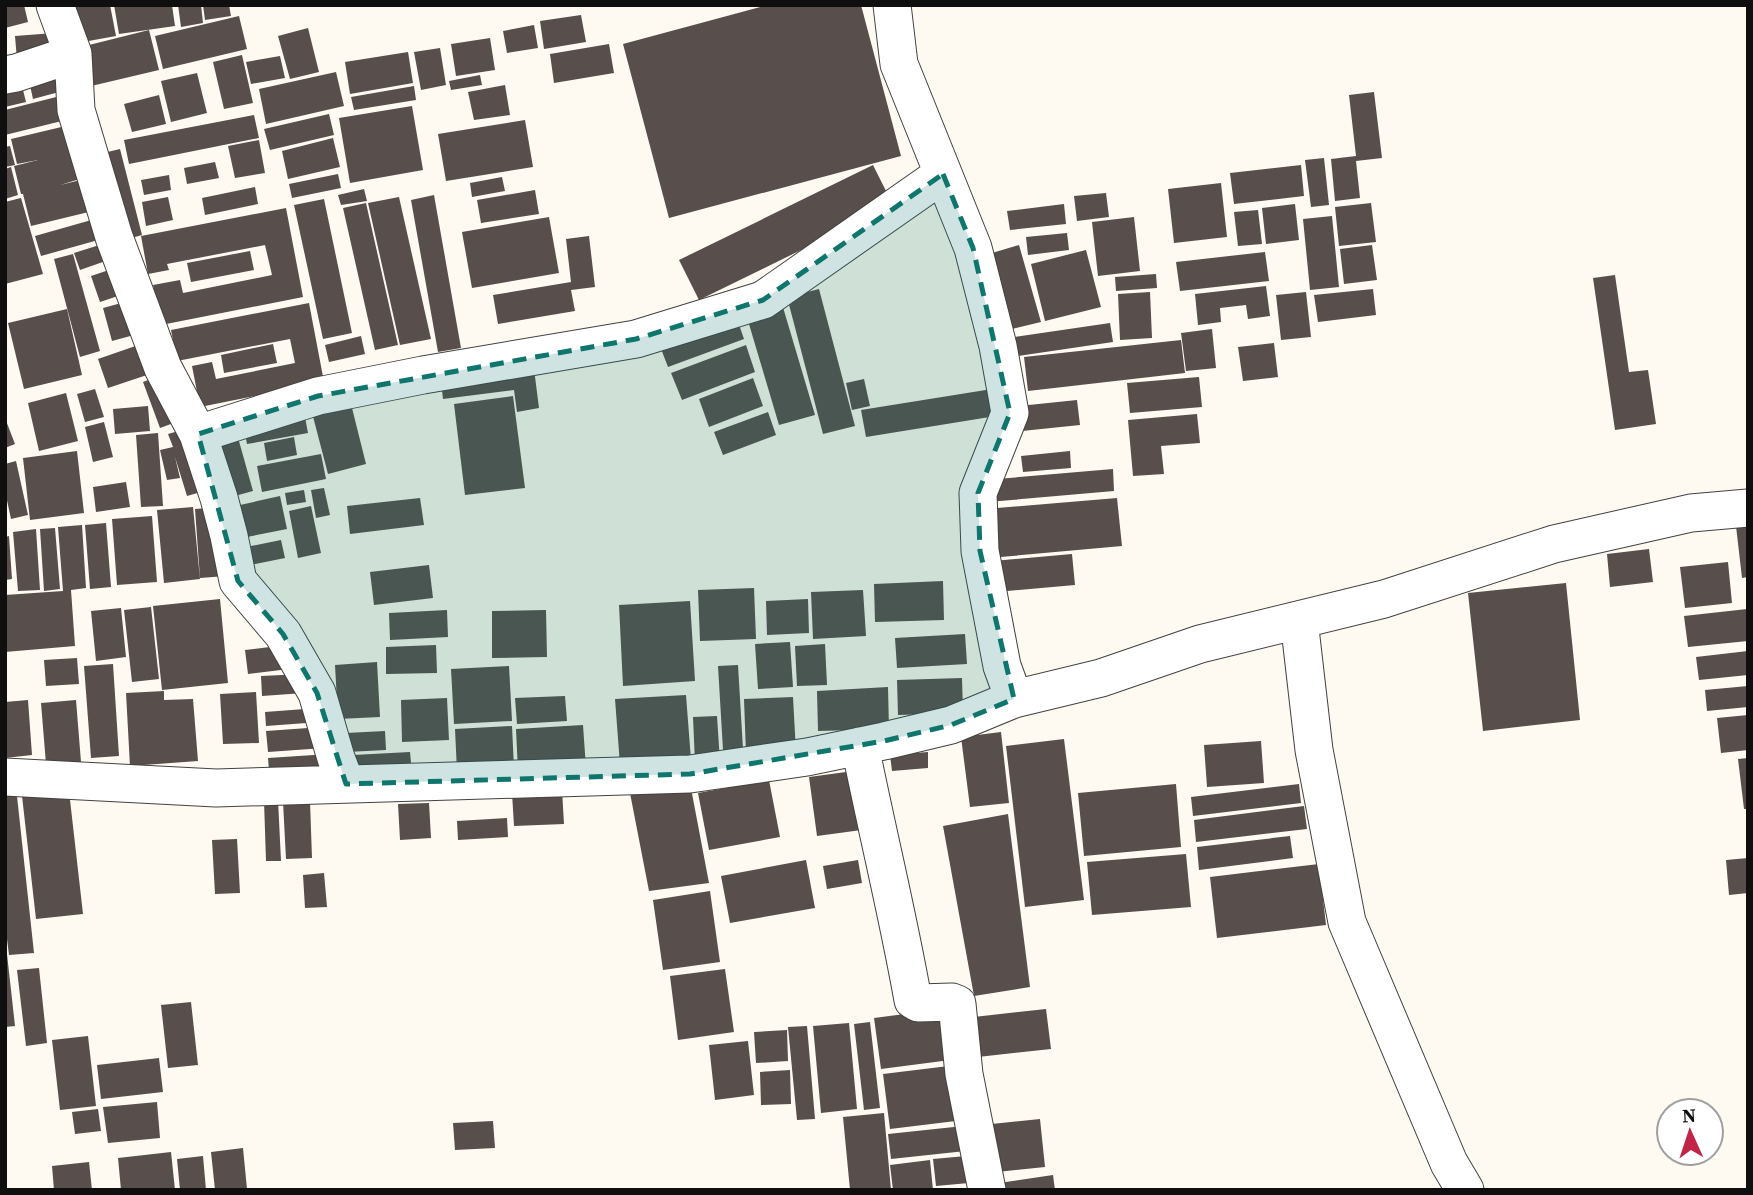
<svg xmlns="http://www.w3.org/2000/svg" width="1753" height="1195" viewBox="0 0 1753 1195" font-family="'Source Serif 4',serif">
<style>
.building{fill:#584e4b}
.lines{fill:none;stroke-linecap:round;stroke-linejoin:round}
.street-casing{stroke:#424242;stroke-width:39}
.street{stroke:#fff;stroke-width:37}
.marked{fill:#0f766e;fill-opacity:0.2;stroke:#0f766e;stroke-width:5;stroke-dasharray:14 9;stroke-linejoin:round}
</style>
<rect width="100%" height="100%" fill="#fffaf1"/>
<path class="building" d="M5,5H24L28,22L5,28Z
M64,5H110L116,36L72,44Z
M114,5H172L175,26L119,34Z
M178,5H201L203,23L181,27Z
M203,5H229L231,16L205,20Z
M768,5H861L901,156L669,218L623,44Z
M581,15L586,42L544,49L540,21Z
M239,16L247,49L163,69L155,36Z
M534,25L538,48L507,53L503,31Z
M308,28L319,72L290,79L278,36Z
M149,30L159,70L87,87L77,48Z
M54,33L55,58L17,60L15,36Z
M490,38L495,70L456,76L451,44Z
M609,44L614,73L554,83L550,54Z
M440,48L446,85L421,90L414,52Z
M408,52L413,83L350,94L345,62Z
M242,55L253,103L224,109L213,62Z
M280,56L285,78L251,84L246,62Z
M53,66L59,92L33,99L27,72Z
M336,72L344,106L266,124L259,89Z
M197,73L207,113L171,122L161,81Z
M480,75L482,85L451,90L449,81Z
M20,78L26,102L5,107V82Z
M505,85L510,115L474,120L468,92Z
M414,86L416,100L354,110L351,97Z
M1374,92L1382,158L1356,161L1360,198L1335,201L1331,159L1356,156L1349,95Z
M68,94L74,118L5,135V110Z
M159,95L166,124L132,132L124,104Z
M412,106L423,170L350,183L339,118Z
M329,114L334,135L270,150L264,129Z
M254,115L259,138L129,164L124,140Z
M525,120L533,167L446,181L438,134Z
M74,124L90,176L60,185L89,178L97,210L31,226L23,194H21L14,166L38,160L17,164L11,139Z
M333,138L340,167L288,179L282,151Z
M259,140L265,173L235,178L228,146Z
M10,146L15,165L5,167V147Z
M120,149L142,235L121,241L99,154Z
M1324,158L1329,205L1311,207L1305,160Z
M215,162L219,178L187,184L184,168Z
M873,165L893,205L699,300L679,260Z
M1301,165L1304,196L1234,204L1230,173Z
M11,167L18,195L5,199V169Z
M338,174L341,188L292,198L289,184Z
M169,175L171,190L144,195L141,180Z
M502,177L505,191L472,197L470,183Z
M1221,183L1227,237L1174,243L1168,189Z
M255,187L258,204L205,215L202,198Z
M364,189L367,201L341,205L338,195Z
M535,190L539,214L481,223L477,200Z
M1106,193L1109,217L1077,221L1074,196Z
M434,195L461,348L438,352L411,200Z
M168,197L173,220L146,226L142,202Z
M399,197L431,339L400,345L368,203Z
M21,198L43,274L5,284V202Z
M324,199L352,333L323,339L294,205Z
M366,203L398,345L375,350L343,208Z
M1371,203L1376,242L1339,246L1335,207Z
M1064,204L1066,224L1010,230L1007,211Z
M1295,204L1299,240L1266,244L1262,208Z
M286,208L303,297L161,325L153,285L180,280L183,293L272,275L265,245L167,264L169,270L148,274L141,236Z
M1258,210L1262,244L1238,246L1234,212Z
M1332,216L1339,287L1310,290L1303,219Z
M102,217L109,237L41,256L35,236Z
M549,217L559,273L472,288L462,232Z
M1134,217L1140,271L1098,276L1092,222Z
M1067,233L1069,250L1028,255L1026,237Z
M589,236L595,287L571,290L575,311L498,324L493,295L571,282L566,239Z
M112,241L117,257L80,270L74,253Z
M1019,245L1041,322L1012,329L992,253Z
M1372,245L1377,280L1344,284L1340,249Z
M1086,250L1101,307L1045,321L1031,264Z
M250,251L254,270L191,282L187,263Z
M1265,252L1269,281L1180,291L1176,262Z
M73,254L100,351L80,357L54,259Z
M118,267L127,293L100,302L91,276Z
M1156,274L1157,288L1116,291L1115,277Z
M1615,275L1629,372L1648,370L1656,424L1615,430L1593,278Z
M1266,286L1270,316L1248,319L1246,305L1220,308L1221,322L1198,325L1195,294Z
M819,289L855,426L823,434L787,297Z
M1373,289L1376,315L1318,322L1314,295Z
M1150,292L1152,338L1120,340L1118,294Z
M1306,292L1311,337L1281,340L1276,295Z
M125,302L134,335L112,341L103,308Z
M309,303L324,382L200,407L192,366L212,362L216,379L295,363L290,339L177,361L171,330Z
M782,304L815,415L779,425L746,314Z
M67,309L82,375L24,389L8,323Z
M735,313L744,339L668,367L658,341Z
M1110,323L1113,342L1018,356L1015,337Z
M1212,329L1216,368L1186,371L1181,333Z
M361,336L365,354L329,362L325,345Z
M1181,340L1185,373L1028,391L1024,357Z
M147,342L156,372L108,388L98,359Z
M1274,343L1278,377L1243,381L1238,347Z
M273,344L277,363L224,373L221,355Z
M746,345L755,372L682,400L671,373Z
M533,361L539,408L517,412L514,390L443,399L440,373Z
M164,374L182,420L160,428L143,382Z
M1199,377L1202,407L1130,413L1127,383Z
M753,378L763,406L709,427L699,399Z
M864,379L870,406L852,410L846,383Z
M95,389L104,417L85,422L77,394Z
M992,389L996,416L866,437L861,410Z
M66,393L78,441L39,451L28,403Z
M349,396L366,464L328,474L310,405Z
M513,396L525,488L465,495L454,404Z
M1077,400L1080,425L1022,431L1019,406Z
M148,406L150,431L115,434L113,409Z
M304,412L308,433L247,444L243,424Z
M768,412L776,435L723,455L714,432Z
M1197,414L1200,443L1161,446L1164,474L1133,476L1128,420Z
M5,418L15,444L5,448Z
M104,422L113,457L93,462L85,427Z
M235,427L253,491L224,499L206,435Z
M189,428L208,490L187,496L175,457L180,478L167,480L160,450L173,447L168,434Z
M158,433L163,506L141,507L136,435Z
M294,437L297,455L267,461L264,443Z
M77,451L84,513L30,520L23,458Z
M1070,451L1071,468L1023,472L1021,456Z
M321,454L326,479L262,492L257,466Z
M16,461L28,515L11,519L5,491V464Z
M1113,469L1114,491L988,502L985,480Z
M126,482L130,507L96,512L93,487Z
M324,488L330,515L316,518L311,490Z
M304,490L306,502L287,505L285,493Z
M280,496L287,529L237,539L231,507Z
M420,498L424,525L350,534L347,506Z
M1117,498L1122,546L989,558L985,509Z
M311,506L321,553L298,558L289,511Z
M193,507L200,579L164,583L157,510Z
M220,507L226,576L200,578L195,509Z
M152,516L157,582L117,585L112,519Z
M106,523L111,587L90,589L85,525Z
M82,525L86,588L71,590L75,646L5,652V595L63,591L58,527Z
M1748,525V577L1742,578L1736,526Z
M55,528L60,589L44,591L40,529Z
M36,529L40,590L18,591L13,532Z
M9,536L12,579L5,580V537Z
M281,540L285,558L245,566L241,548Z
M1649,549L1653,582L1610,587L1607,554Z
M1072,554L1075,585L996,592L993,561Z
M1728,562L1732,603L1685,608L1680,567Z
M429,565L433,598L374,605L370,572Z
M943,581L944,620L875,622L874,584Z
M1566,583L1580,720L1483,731L1468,593Z
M754,588L756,639L700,641L698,590Z
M863,590L866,636L813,639L811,592Z
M220,599L228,683L162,690L153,606Z
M808,599L809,633L767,635L766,601Z
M690,601L695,681L623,686L619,605Z
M151,607L159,679L132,682L124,610Z
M121,608L126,657L96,661L91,611Z
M1747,609L1748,641L1688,647L1684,616Z
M447,610L448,637L390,640L389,613Z
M546,610L547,657L492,658V611Z
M965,634L967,664L897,668L895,638Z
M790,642L793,687L758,689L755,644Z
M825,644L827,685L797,686L795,646Z
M286,645L289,669L248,674L245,650Z
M436,645L437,673L386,674V647Z
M1748,651V675L1699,680L1696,657Z
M77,658L79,684L46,686L44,660Z
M377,662L380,717L338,719L335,665Z
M113,664L119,756L91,758L84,666Z
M738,665L743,749L723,750L718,666Z
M509,666L512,721L454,724L451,669Z
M303,674L304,693L262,696L261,676Z
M962,678L963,713L898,715L897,680Z
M1748,686V707L1707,711L1705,690Z
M888,687L889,729L818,731L817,691Z
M164,691V700L193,699L198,761L130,766L126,693Z
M256,692L259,743L223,744L220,694Z
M686,695L691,760L620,765L615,699Z
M565,696L567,721L517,724L515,698Z
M793,697L796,752L746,754L744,699Z
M447,698L449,740L402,742L401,700Z
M28,700L32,755L5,758V702Z
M76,700L81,762L46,764L41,703Z
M318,708L320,722L266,726L265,712Z
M1748,715V750L1721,753L1717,718Z
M717,716L720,762L695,763L693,717Z
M583,725L586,768L518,771L516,729Z
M512,726L514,768L457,771L455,729Z
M322,727L324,748L268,752L266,731Z
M385,731L386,750L347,752L346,733Z
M1001,732L1009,803L970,807L961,737Z
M1064,739L1084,900L1025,907L1006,746Z
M1261,741L1264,783L1207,787L1204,745Z
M410,752L412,773L354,776L353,755Z
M928,752V768L892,771L890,755Z
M329,754L330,779L270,782L268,758Z
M1748,758V809H1744L1738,759Z
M861,770L869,829L817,836L809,777Z
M769,780L780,837L709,850L698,793Z
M690,783L709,883L649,891L629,788Z
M1176,784L1181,847L1084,856L1078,793Z
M1299,784L1301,803L1193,816L1191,797Z
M16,787L34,953L9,955L5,923V788Z
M562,790L564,824L514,826L512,793Z
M69,791L83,914L36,919L22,796Z
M278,800L281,861H266L264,801Z
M310,801L312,858L286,859L283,802Z
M429,803L431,838L400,840L398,804Z
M1304,806L1307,829L1196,842L1194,820Z
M1008,814L1030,987L974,996L943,826Z
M507,818L508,837L458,840L457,821Z
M1290,836L1293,858L1199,870L1197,847Z
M237,839L240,893L215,894L212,840Z
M1186,854L1191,907L1092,915L1087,862Z
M1748,858V893L1729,895L1726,860Z
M806,860L815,908L730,923L721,876Z
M858,860L862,883L827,889L823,866Z
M1319,864L1326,925L1217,938L1210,877Z
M324,873L327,907L305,908L303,875Z
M710,891L720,962L663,970L653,900Z
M5,954H7L15,1026L5,1027Z
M39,968L47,1043L26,1046L17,970Z
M725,969L734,1032L678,1040L670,976Z
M191,1002L198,1065L168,1068L161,1005Z
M951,1008L958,1059L881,1069L874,1018Z
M1046,1009L1051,1049L969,1058L965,1018Z
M870,1022L880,1108L864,1110L854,1024Z
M849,1023L857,1109L821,1113L813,1026Z
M807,1026L815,1119L797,1120L788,1027Z
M787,1030L788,1061L756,1063L754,1032Z
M88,1036L96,1106L60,1110L52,1040Z
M748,1041L754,1095L715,1100L709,1045Z
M159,1058L163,1092L101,1099L97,1065Z
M957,1065L964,1120L890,1129L883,1074Z
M790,1070L791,1104L761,1105L760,1072Z
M157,1102L160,1138L108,1143L103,1107Z
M98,1109L101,1131L75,1134L72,1112Z
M884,1113L891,1190H850L843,1117Z
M1040,1119L1045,1167L988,1173L982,1125Z
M493,1121L495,1148L455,1150L453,1123Z
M973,1125L975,1150L891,1159L888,1134Z
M243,1148L247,1189L215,1190L211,1152Z
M171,1152L175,1190H121L118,1158Z
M977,1155L980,1182L936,1186L933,1159Z
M203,1156L206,1190H180L177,1159Z
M930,1160L933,1190H893L890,1165Z
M89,1162L92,1190H54L52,1166Z
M1053,1175L1055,1190H993L992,1184Z"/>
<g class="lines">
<g class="street-casing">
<path id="street" d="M55,5L73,54L76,110L114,237L163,368L198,434L219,498L229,536L238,581L283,634L317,693L336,758L346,784
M892,5L899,64L973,248L998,346L1010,413L978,493L980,551L1002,666L1014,699
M5,75L16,73L73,54
M198,434L318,396L423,375L636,339L763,300L943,174
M1299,620L1314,750L1347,922L1449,1163L1465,1190
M860,746C877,831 898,915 913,1000L918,1003L952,1002L957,1004L964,1074L987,1190
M5,777L216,788L690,774L807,757L884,741L951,725L1014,699L1101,678L1200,644L1384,599L1554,544L1691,513L1748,508"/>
</g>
<use href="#street" class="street"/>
</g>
<path class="marked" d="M943,174L973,248L1010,413L978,493L980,551L1014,699L951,725L884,741L690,774L346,784L317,693L283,634L238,581L198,434L318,396L636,339L763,300Z"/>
<rect width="1753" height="1195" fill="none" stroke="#0f0f0f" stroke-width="14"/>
<g transform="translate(1690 1132) rotate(357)"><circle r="33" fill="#ffffff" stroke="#9f9f9f" stroke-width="2"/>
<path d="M0-5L12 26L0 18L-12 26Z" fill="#c22447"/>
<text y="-10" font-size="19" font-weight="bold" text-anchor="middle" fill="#0f0f0f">N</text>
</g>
</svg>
